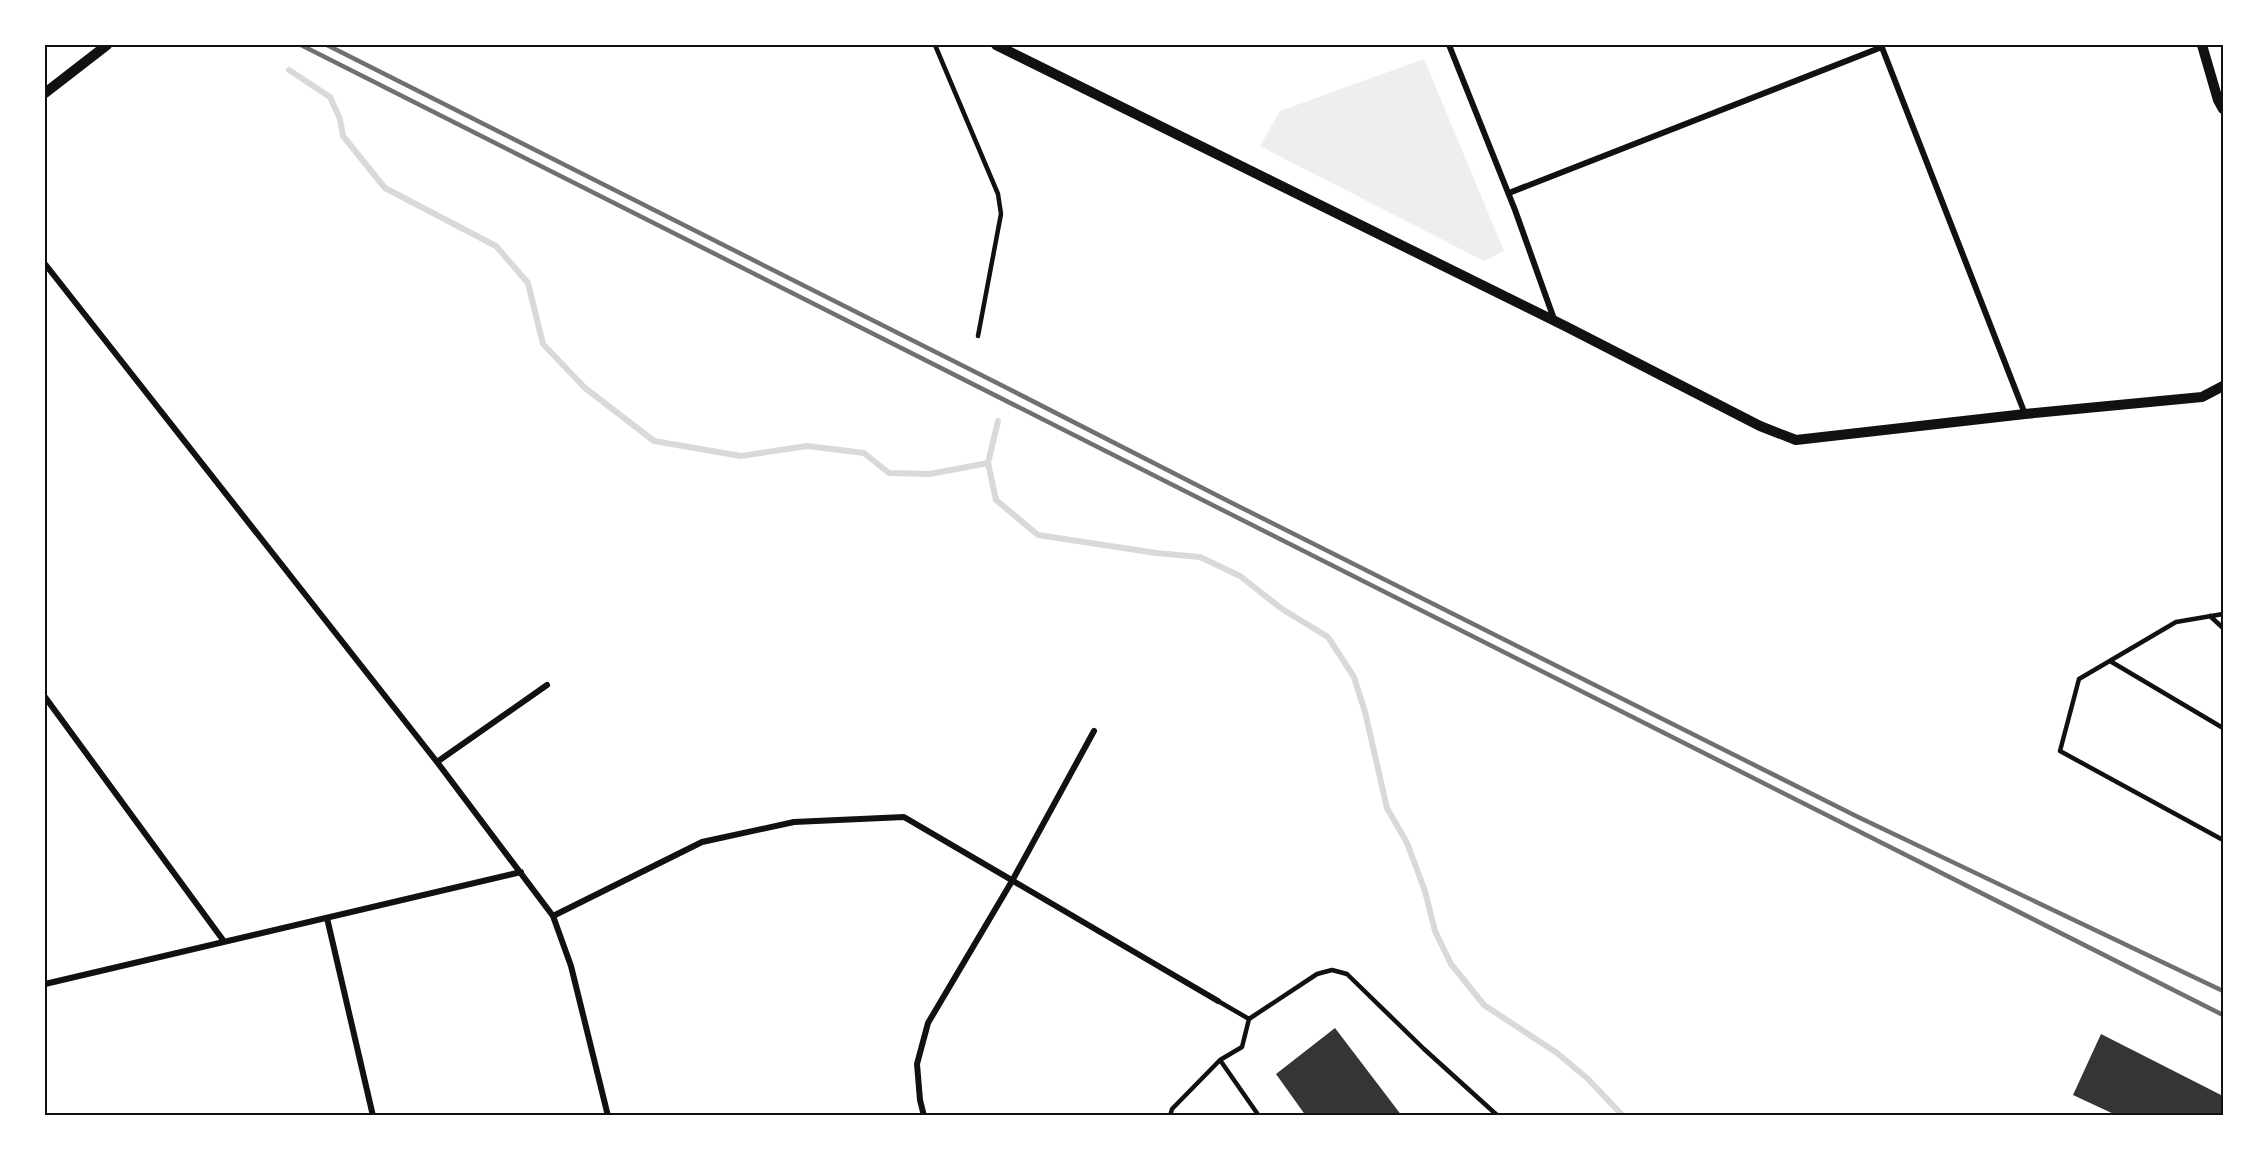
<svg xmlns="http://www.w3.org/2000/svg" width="2268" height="1161" viewBox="0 0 2268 1161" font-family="'Nunito Sans',sans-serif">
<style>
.green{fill:#eee}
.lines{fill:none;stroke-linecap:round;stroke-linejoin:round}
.stream{stroke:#d9d9d9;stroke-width:6}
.building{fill:#353535}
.service{stroke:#111;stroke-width:4.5}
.minor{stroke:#111;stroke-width:6}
.tertiary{stroke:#111;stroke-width:10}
.rail{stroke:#707070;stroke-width:4.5}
.neatline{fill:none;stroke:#111;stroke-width:2}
</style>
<rect width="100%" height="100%" fill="#fff"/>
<path class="green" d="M1424,59L1504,251L1484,261L1260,146L1280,111Z"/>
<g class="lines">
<path class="stream" d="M289,70L330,97L340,119L343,136L385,188L496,246L528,283L543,344L585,388L654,441L741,456L807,446L864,453L889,473L930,474L988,463L996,500L1038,535L1156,553L1200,557L1240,576L1282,609L1328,637L1354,677L1365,712L1387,808L1407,843L1425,891L1435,931L1451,964L1484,1005L1557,1053L1587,1078L1623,1116
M988,463L998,421"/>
</g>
<path class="building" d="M1335,1028L1402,1116H1306L1276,1074Z
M2101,1034L2223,1096V1116H2118L2073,1095Z"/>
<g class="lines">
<path class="service" d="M935,45L998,194L1001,214L978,336
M2223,614L2176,622L2079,679L2060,751L2223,840
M2210,616L2223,628
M2110,661L2223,728
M1218,1001L1249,1019L1317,974L1332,970L1347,974L1424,1049L1498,1116
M1220,1060L1259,1116
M1170,1116L1172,1109L1220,1060L1242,1047L1249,1019"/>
<path class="minor" d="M1449,45L1515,210L1554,319
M1881,45L2025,414
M1509,193L1882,47
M45,264L437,762L553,916L571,966L608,1116
M45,697L223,940
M437,762L547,685
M553,916L702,842L794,822L904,817L1218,1001
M327,918L373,1116
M45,984L521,872
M924,1116L920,1100L917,1064L928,1023L1012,881L1094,731"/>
<path class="tertiary" d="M996,45L1567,327L1760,426L1796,440L2025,414L2202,397L2223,386
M2202,45L2218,100L2223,109
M45,93L107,45"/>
<path class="rail" d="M301,45L2223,1015
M327,45L1007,388L1230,502L1856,816L2223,991"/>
</g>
<rect width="2268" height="1161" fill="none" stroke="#ffffff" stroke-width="93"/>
<rect x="46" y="46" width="2176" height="1068" class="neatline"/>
</svg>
